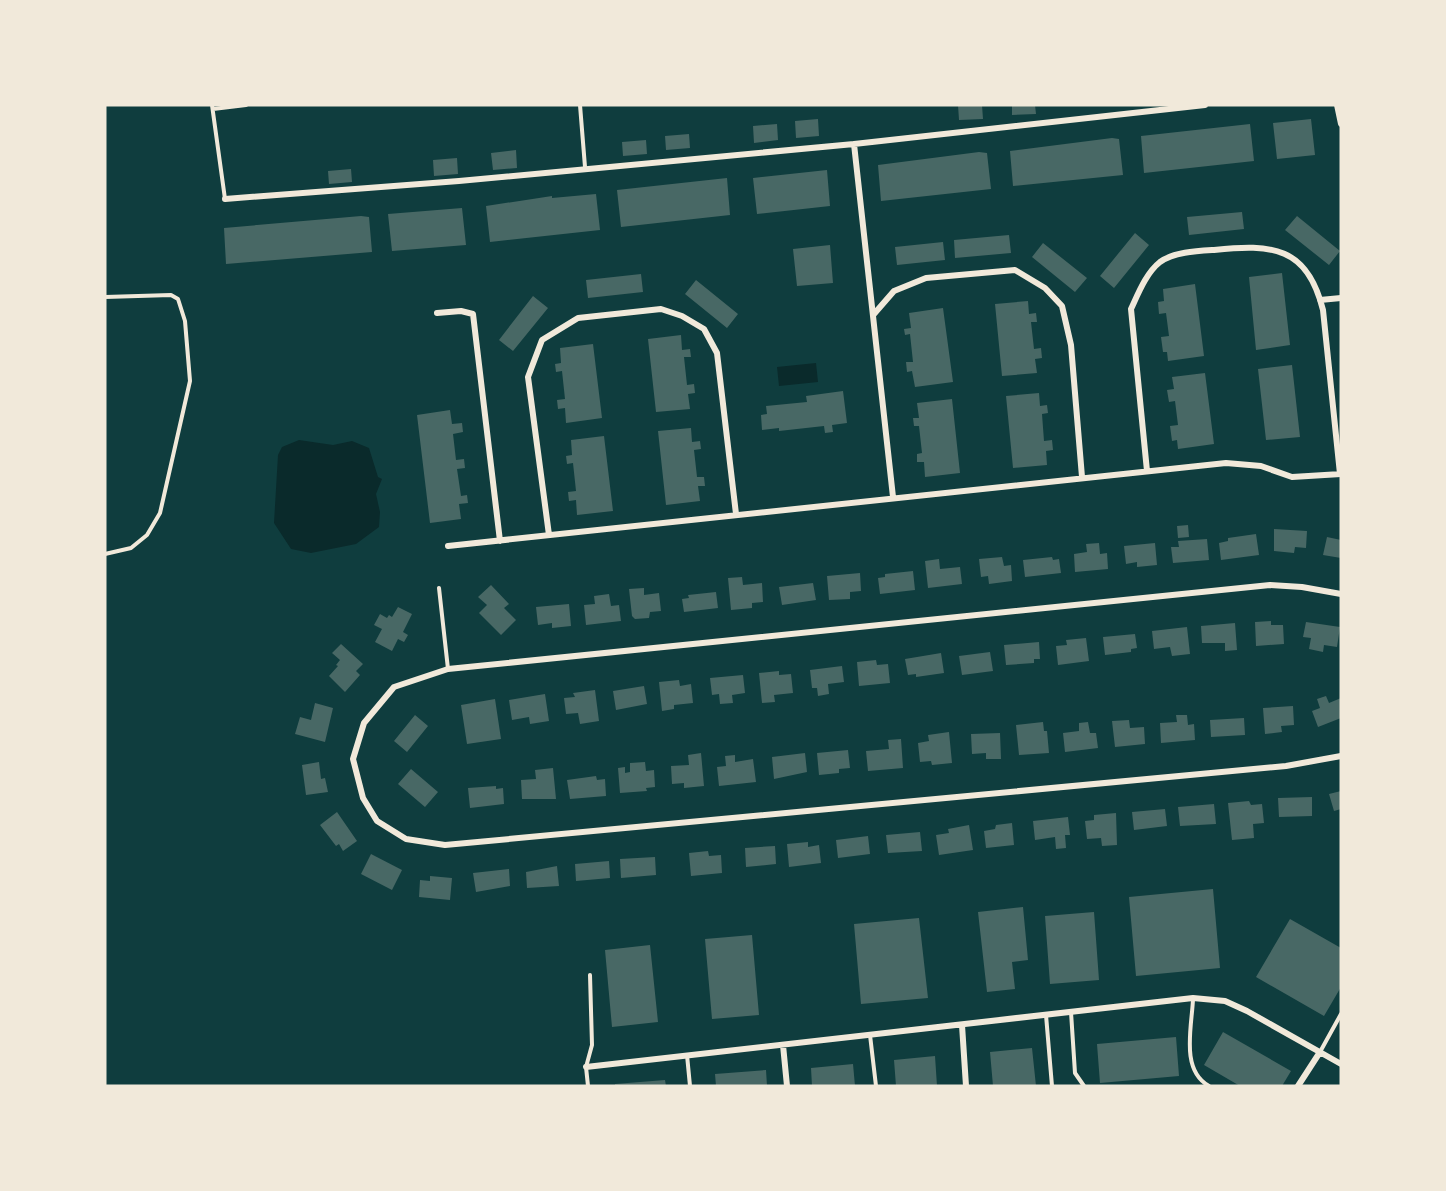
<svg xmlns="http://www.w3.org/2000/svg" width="1446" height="1191" viewBox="0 0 1446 1191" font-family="'Work Sans',sans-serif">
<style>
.water{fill:#0a2a2b}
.building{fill:#486865}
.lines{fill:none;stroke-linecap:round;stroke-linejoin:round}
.service{stroke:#f1e9da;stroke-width:4}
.minor{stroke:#f1e9da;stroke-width:6}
</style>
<rect width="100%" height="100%" fill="#0f3d3e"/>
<path class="water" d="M816,363L818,382L779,386L777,367Z
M299,440L333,445L352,441L369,448L378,477L382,479L376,494L380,512L379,527L356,544L311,553L291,549L274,523L278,455L282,447Z"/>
<path class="building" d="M958,105H982L983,119L959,120Z
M1012,105H1035L1036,114L1012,115Z
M818,119L819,136L796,138L795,121Z
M1311,119L1315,155L1277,159L1273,123Z
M777,124L778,140L754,143L753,126Z
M1250,124L1254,161L1144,173L1141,136Z
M689,134L690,148L666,150L665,136Z
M1112,138L1119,139L1123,175L1013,186L1010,151Z
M646,140L647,154L623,156L622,142Z
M516,150L517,168L493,170L491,153Z
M979,152L987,153L991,189L881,201L878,165Z
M457,158L458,174L434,176L433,160Z
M351,169L352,182L329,184L328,171Z
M827,170L830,206L757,214L753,178Z
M727,178L730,215L621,227L617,190Z
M596,194L600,230L490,242L486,206L552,196V198Z
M462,208L466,245L392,251L388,214Z
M1242,212L1244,229L1189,235L1187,217Z
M361,216L369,217L372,252L226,264L224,228Z
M1297,216L1340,251L1329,265L1285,230Z
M1135,233L1149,245L1114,288L1100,276Z
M1009,235L1011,253L955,258L954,240Z
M943,242L945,260L897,265L895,247Z
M1043,243L1087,278L1075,292L1032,257Z
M830,245L833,283L797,286L793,249Z
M1282,273L1290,345L1256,350L1249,277Z
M641,274L643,292L588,298L586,280Z
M696,280L738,314L727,328L685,294Z
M1195,284L1204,356L1168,361L1167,352H1163L1161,337L1169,336L1166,313L1159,314L1158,302L1164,301L1163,289Z
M533,296L548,308L513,351L499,340Z
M1028,301L1029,314L1036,313L1037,322H1031L1034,349L1041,348L1042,358L1035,359L1037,373L1002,376L995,304Z
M943,308L953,382L915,387L912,371L907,372L906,362H913L910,334L905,335L904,329L911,328L909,313Z
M681,335L682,350L690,349L691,357H684L687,385L694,384L695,393L688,394L690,409L656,412L648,339Z
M593,344L602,418L566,423L565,408L558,409L557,400L565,399L562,371L556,372L555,364L561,363L560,348Z
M1292,365L1300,437L1266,440L1258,369Z
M1205,373L1214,444L1178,449L1177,440L1172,441L1170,426L1178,425L1175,401L1169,402L1167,390L1174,389L1172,377Z
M843,391L847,423L832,425L833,432L825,433L824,426L779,431V428L762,430L761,415L767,414L766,406L807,402L806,396Z
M1039,393L1040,406L1047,405L1048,413L1042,414L1044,441L1052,440L1053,450L1046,451L1047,465L1013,468L1006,396Z
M952,399L960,473L925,477L924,462H917V454L922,453L919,426H914L913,418H919L917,403Z
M450,410L452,424L462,423L463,432L453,434L456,460L464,459L465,468L457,469L461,496L467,495L468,503L459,504L461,519L430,523L417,415Z
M691,428L692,442L700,441L701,449L694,450L697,477H704L705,486H698L700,501L666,505L658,431Z
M604,436L613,511L577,515L576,500L569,501L568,492L576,491L573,463L567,464L566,456L572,455L571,440Z
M1188,525L1189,537L1178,538L1177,526Z
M1274,529L1307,531L1306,548L1295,547L1294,553L1274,551Z
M1256,534L1259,555L1221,560L1219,543L1228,541V538Z
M1327,537L1341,540V558L1323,555Z
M1207,539L1209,560L1173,563L1171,547H1179L1178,541Z
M1099,543L1100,554L1107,553L1108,569L1075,572L1074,554L1087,552L1086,544Z
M1155,543L1157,565L1137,567V562L1126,564L1124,546Z
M1002,557L1004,566L1011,565L1012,581L989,584L988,576L981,577L979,559Z
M1052,557L1053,560L1059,559L1061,573L1025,577L1023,560Z
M939,559L940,569L960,567L962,584L928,588L925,561Z
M913,571L915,590L880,594L878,578L885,577V574Z
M860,573L861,591L850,592V599L829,600L827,576Z
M742,577L743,585L762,583L763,602L752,603V608L731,610L728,578Z
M813,583L816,600L782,605L779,587Z
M491,585L509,604L504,608L516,620L501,635L479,613L487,605L478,597Z
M644,588V595L659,593L661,611L650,612L649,618L635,619L632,616L629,589Z
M716,592L718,608L684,612L682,599L689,598L688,595Z
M609,594L611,606L619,605L621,621L586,625L584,605L595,604L594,596Z
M569,604L571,626L552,628V623L538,625L536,607Z
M398,607L412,614L403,632L408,635L404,642L398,639L392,651L375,642L382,629L374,625L380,614L387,618L389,615L392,617Z
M1271,621V625H1283L1284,644L1256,646L1255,622Z
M1306,622L1340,627L1337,647L1324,645L1323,652L1309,649L1311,638L1303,637Z
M1235,623L1237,650L1225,651V643H1202L1201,626Z
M1187,627L1190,654L1172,656L1170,647L1154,649L1152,631Z
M1135,634L1137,648L1131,649V652L1105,655L1103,637Z
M1086,638L1089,661L1058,665L1056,646L1067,645L1066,640Z
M1039,642L1040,659H1034V663L1006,665L1004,645Z
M341,644L363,664L356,671L360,675L345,692L329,676L338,666L336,665L340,660L332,653Z
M990,652L993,671L962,675L959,656Z
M941,653L944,673L916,677V674L908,675L905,659Z
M876,660L877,665L888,664L890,683L859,686L857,662Z
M842,666L844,682L828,684L829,694L818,696L817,688H812L810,670Z
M779,671V675L791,674L793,693L774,695L775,702L762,703L759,673Z
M743,675L745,693L732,695L733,703L720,704L719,694L712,695L710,678Z
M679,680L680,686L691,684L693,703L674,705V709L662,711L659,682Z
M644,686L647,704L616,710L613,691Z
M595,690L599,721L580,724L578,713L566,714L564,698L575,697L573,693Z
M545,694L549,721L530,724L529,717L512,720L509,700Z
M1326,696L1329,703L1341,698V718L1318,727L1312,711L1320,708L1317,699Z
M495,699L501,739L467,744L461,705Z
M315,703L333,708L325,742L295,734L300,717L311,720Z
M1293,706L1294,725L1281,726L1282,732L1265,734L1263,708Z
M415,715L428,726L407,752L394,741Z
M1176,715H1187L1188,725L1194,724L1195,740L1161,743L1160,723L1177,722Z
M1244,718L1245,735L1211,737L1210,720Z
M1129,720L1130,728L1144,727L1145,744L1115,747L1112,721Z
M1043,722L1044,731H1047L1049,753L1019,755L1016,725Z
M1088,722L1090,733H1096L1098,748L1065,752L1063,733L1079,731V723Z
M949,732L952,763L932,765L931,761L920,762L918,743L929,741L928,735Z
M1000,733L1001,759H986V753L972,754L971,734Z
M901,739L903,768L868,771L866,751L889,749L888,740Z
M848,750L850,768L839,769V773L819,775L817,753Z
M701,753L704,786L684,788V783L672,784L671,766L689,765L688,755Z
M805,753L807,772L774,779L772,757Z
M735,755V762L753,759L756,782L719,786L717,767L726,766L725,756Z
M319,762L321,779L325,778L328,792L306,795L302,765Z
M645,762L646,771L654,770L655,787L646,788L647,791L620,793L618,768L625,767V773L630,772V763Z
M553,768L556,799H522L521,780L536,779L535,770Z
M411,769L438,792L425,807L398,784Z
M596,776L597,780L605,779L606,796L570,799L567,780Z
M496,786V789L503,788L504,804L470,808L468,788Z
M1341,791V809L1334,811L1329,794Z
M1312,797V816L1279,817L1278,798Z
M1249,801L1251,805L1262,804L1264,823L1253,824L1254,838L1232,840L1228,803Z
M1214,804L1216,824L1180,826L1178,807Z
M1165,809L1167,826L1134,830L1132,812Z
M337,812L357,841L343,851L339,844L336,846L320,825Z
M1116,813L1117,845L1102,846L1101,838L1087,839L1085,821L1094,820V815Z
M1068,817L1070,835H1065L1066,848L1056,849L1055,837L1035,840L1033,821Z
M1012,823L1014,845L986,848L984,831L995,829L996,825Z
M969,825L973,850L939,855L936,835L949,833L948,829Z
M920,832L922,851L888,853L886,835Z
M868,836L870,854L838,858L836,840Z
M808,842V847L819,845L821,863L789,867L787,844Z
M775,846L776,864L746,867L745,848Z
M708,851L709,856L721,855L722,873L691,876L689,853Z
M371,854L402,870L392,890L361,874Z
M655,857L656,875L621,878L620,859Z
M609,861L610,878L576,881L575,864Z
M557,866L559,886L527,888L526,872Z
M509,869L510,886L476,892L473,873Z
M430,876L452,878L450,900L419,897L420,880L430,881Z
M1213,889L1220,968L1136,976L1129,897Z
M1023,907L1028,960L1012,962L1015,989L987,992L978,912Z
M1094,912L1099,980L1050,984L1045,916Z
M919,918L928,998L861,1004L854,924Z
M1290,919L1341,948V987L1324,1016L1256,977Z
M752,935L759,1015L712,1019L705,939Z
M650,945L658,1022L612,1027L605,950Z
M1223,1032L1291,1071L1282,1086H1240L1204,1065Z
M1176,1037L1179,1076L1100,1083L1097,1044Z
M1032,1048L1036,1086H993L990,1052Z
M935,1056L937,1086H896L894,1060Z
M853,1064L855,1086H812L811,1068Z
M766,1070L767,1086H716L715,1074Z
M665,1080L666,1086H615V1084Z"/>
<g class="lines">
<path class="service" d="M212,105L225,199
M580,105L585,167
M213,109L246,105
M105,297L171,295L178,299L185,321L190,381L160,513L147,535L131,548L105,554
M439,588L448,669
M1193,999C1192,1026 1180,1070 1209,1086
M1071,1012L1075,1073L1084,1086
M1046,1015L1052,1086
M870,1035L876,1086
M1320,1052L1341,1014
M687,1055L690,1086
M588,1086L586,1067L592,1045L590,975"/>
<path class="minor" d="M1337,105L1341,124
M854,144L893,497
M225,199L459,181L854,144L1205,105
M1320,300L1341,298
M437,313L461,311L473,314L500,541
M874,314L894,291L926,278L1015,270L1045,288L1062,306L1071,345L1082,477
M1147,471L1131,309C1138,294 1146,273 1160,262C1174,252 1197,251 1214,250C1272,244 1307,246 1323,310L1340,474
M549,535L528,377L542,340L578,318L661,309L682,316L704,329L717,353L736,514
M448,546L1226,463L1261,466L1292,477L1341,474
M1341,594L1302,587L1270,585L448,669L394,687L364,723L353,759L363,798L377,821L406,839L445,845L1286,766L1341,756
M962,1025L966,1086
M783,1045L787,1086
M586,1067L1193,998L1225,1001L1247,1011L1341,1064
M1298,1086L1320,1052"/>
</g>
<rect width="1446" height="1191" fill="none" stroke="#f1e9da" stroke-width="213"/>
</svg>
